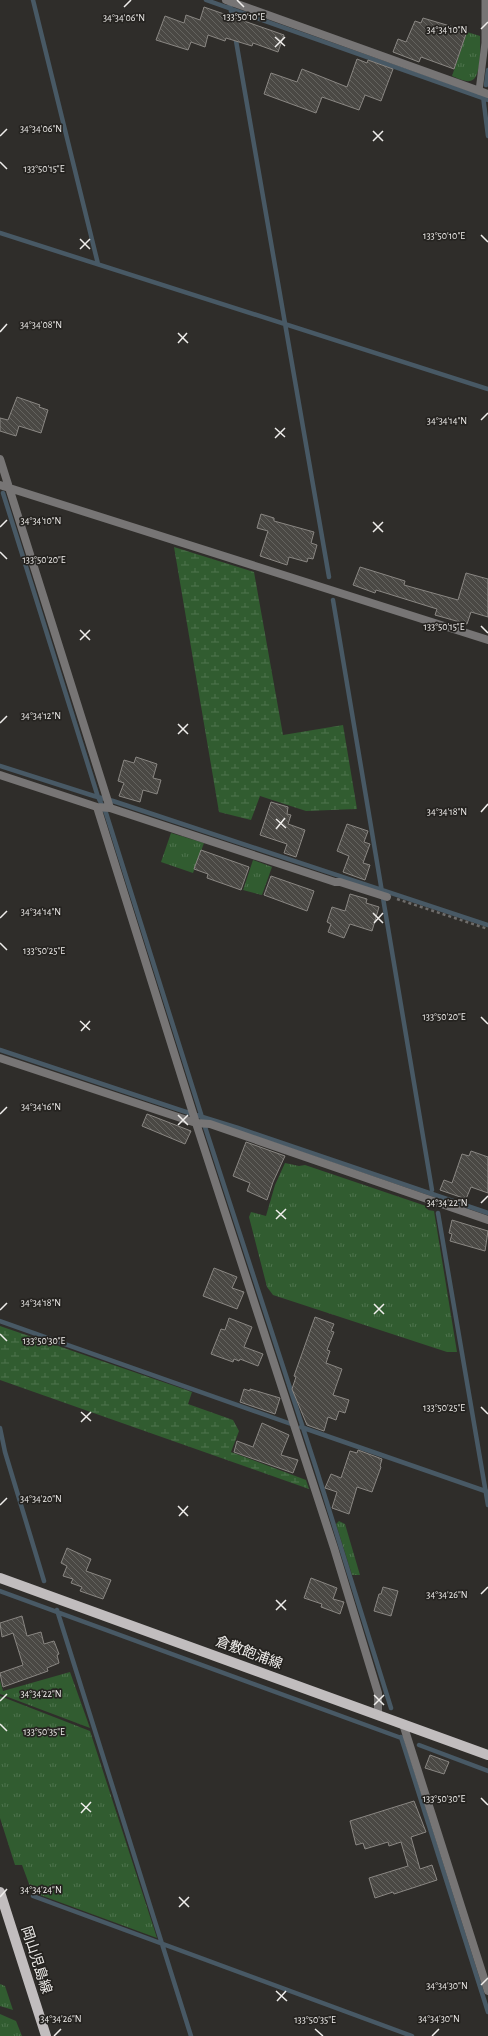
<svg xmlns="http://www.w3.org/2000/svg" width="488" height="2036" viewBox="0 0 488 2036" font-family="'Alegreya Sans','Noto Sans JP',sans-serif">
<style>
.grass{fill:url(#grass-tufts)}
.wetland{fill:url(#wetland-marsh)}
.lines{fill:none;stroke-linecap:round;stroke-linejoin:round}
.stream{stroke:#485965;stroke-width:4.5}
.building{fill:url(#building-back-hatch);stroke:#8a8783}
.path{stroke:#6e6c6a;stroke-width:2.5;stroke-dasharray:3 3;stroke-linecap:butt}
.lane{stroke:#777575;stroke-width:7}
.street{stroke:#777575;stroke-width:8}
.primary{stroke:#c1bdbe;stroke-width:10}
.ticks{fill:none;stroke:#f0eeec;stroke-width:1.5}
.labels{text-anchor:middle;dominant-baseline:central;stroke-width:3.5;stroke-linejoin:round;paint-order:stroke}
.street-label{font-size:14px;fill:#f0eeec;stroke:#252320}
.ticks-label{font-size:10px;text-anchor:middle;fill:#f0eeec;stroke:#252320;stroke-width:3.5;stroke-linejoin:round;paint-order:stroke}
</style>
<defs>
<pattern id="grass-tufts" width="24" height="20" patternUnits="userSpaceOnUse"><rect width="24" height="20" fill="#315c30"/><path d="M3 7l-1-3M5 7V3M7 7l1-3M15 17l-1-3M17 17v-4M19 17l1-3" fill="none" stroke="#4f744e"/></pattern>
<pattern id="wetland-marsh" width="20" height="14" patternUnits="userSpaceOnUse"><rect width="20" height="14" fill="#315c30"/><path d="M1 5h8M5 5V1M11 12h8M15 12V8" fill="none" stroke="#4f744e"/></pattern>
<pattern id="building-back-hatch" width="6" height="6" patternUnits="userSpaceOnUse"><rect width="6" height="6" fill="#4a4844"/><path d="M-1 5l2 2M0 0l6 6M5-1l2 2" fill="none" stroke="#64635f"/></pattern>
</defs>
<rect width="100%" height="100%" fill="#2f2d2a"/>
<path class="grass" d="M467,32L480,36C480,46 482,80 470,81C465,82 457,78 452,76Z
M171,833L204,843L193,873L161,862Z
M253,860L272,867L262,895L243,890Z
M285,1163L299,1166L305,1165L426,1206L428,1210L434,1211L457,1352H447L273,1295L267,1287L249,1217L251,1212L266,1216L275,1185Z
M339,1521L345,1524L360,1575H352L336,1524Z
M70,1672L90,1728L0,1694V1680L3,1691Z
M0,1696L90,1731L157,1938L32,1892L22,1865H15L0,1818Z
M0,1984L5,1986L13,2010L0,2006Z
M0,2014L16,2021L22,2036H0Z"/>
<path class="wetland" d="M174,547L254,572L283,735L343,725L357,809L306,811L260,796L251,820L219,812Z
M0,1326L192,1392L188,1404L233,1420L239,1431L231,1452L306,1480L309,1489L0,1380Z"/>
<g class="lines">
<path class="stream" d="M33,0L98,264
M206,0L488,100
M229,0L233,22
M235,35L329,577
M486,85L488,70
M483,96L488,136
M0,233L488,389
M3,493L98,797L106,813L206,1130L317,1471L391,1708
M333,600L432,1190
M0,766L94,796L113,801L488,925
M0,1050L183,1111L238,1128L488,1213
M438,1213L488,1505
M0,1321L294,1425
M301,1427L488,1492
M0,1428L5,1452L44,1581
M0,1591L404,1739
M57,1610L191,2036
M401,1737L488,2012
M419,1745L488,1771
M33,1896L412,2036"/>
</g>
<path class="building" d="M204,7L284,35L278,52L253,43L252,46L226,38L225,41L208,35L205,47L191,42L188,50L156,40L165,16L184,23L186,15L200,20Z
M423,18L467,31L454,69L421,57L419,62L393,52L398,39L406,42L415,21L421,23Z
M357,59L367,63L368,60L393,69L381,101L365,95L359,110L322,97L316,113L264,94L271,73L297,82L302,69L347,87Z
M17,397L40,405L39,407L48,410L41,433L19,426L16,436L0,431V418L8,420Z
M261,514L274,518V521L314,532L311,543L317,545L313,559L308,558L307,562L289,557L287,565L260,556L268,531L257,528Z
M360,567L405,581L404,585L458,600L466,573L488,579V617L471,612L467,624L435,615L437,609L376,590L375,593L353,585Z
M136,757L157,764L153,778L161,780L157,794L143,790L140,802L119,796L124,783L118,781L124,760L134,763Z
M271,802L288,807L287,814L291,815L288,824L305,830L296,857L284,853L287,844L260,835Z
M347,824L368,831L364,842L370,844L363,863L370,865L365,880L343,872L349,856L337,851Z
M201,850L249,867L241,890L207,878L208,874L194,869Z
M271,876L314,891L307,911L264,895Z
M350,894L367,899L366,903L379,907L372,931L350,924L344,938L328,932L331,924L327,922L332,907L345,911Z
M147,1114L191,1131L185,1144L142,1126Z
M246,1142L285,1156L273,1182L267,1200L247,1191L250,1183L233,1176Z
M471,1151L488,1157V1193L471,1187L466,1199L440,1190L444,1180L452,1183L462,1154L469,1156Z
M452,1220L488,1231L485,1251L450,1241L452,1234L449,1233Z
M214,1268L237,1277L232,1288L244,1292L237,1309L203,1296Z
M315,1317L334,1324L331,1331L334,1332L327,1350L330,1351L326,1363L342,1369L333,1395L349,1400L345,1413L339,1411L336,1420L328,1417L324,1431L307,1425L292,1389L296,1377L294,1376Z
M229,1318L252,1327L244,1347L263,1354L258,1366L240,1359L239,1361L234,1359L233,1362L211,1354L221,1329L225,1330Z
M244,1389L250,1391V1389L280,1398L275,1414L240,1402Z
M262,1423L289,1435L281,1455L298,1460L293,1473L234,1452L237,1441L253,1447Z
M358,1450L382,1459L380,1466L381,1467L372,1492L357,1487L349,1514L332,1508L337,1492L325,1488L331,1474L341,1478L350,1451L357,1453Z
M67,1548L91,1559L86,1571L111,1580L103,1599L80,1591L82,1587L71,1583L73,1579L63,1576L67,1566L61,1563Z
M311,1578L337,1588L333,1599L344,1602L340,1614L321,1607L322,1604L304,1598Z
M383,1587L398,1591L391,1616L374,1611L379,1594H381Z
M22,1616L27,1636L41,1632L44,1644L54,1641L59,1654L57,1655L59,1663L47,1668L48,1671L3,1687L0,1673L23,1665L13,1633L2,1637L0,1623Z
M430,1755L449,1762L444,1774L425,1768Z
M414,1801L426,1832L411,1837L420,1869L432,1865L437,1880L394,1894L393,1892L375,1898L369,1878L408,1866L401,1842L389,1846L388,1842L365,1849L363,1843L356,1845L350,1821Z"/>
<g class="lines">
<path class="path" d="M397,899L488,929"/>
<path class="lane" d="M479,91L485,43V0"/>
<path class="street" d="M226,0L488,94
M0,459L110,808
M0,485L488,640
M0,775L97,807L110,808L335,882H340L387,897
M97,807L196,1123L334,1548L378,1693V1715
M0,1058L196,1123L210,1124L488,1220
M403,1724L488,1991"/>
<path class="primary" d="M0,1578L488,1755
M0,1892L46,2036"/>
</g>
<path class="ticks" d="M237,0L244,7M124,7L131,0M481,29L488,22M275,37L285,46M275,47L285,37M373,131L383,141M0,136L7,129M373,141L383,131M0,162L7,169M481,235L488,242M80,239L90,249M80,249L90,239M0,332L7,324M178,333L188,343M178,343L187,333M481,420L488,413M275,428L285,437M275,438L285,428M373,522L383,532M0,527L7,520M373,532L383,522M0,552L7,559M481,626L488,633M80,630L90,640M80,640L90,630M0,723L7,716M178,724L188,734M178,734L188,724M481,812L488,804M276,819L286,828M276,829L285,818M373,913L383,923M0,918L7,911M374,923L383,913M0,943L7,950M481,1017L488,1024M80,1021L90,1030M81,1031L90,1021M0,1114L7,1107M178,1115L188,1125M178,1125L188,1115M481,1203L488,1196M276,1210L286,1219M276,1219L286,1209M374,1304L384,1314M0,1310L7,1303M374,1314L384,1304M0,1334L7,1341M481,1407L488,1414M81,1412L91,1421M81,1422L91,1412M0,1505L7,1498M178,1506L188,1516M179,1516L188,1506M481,1594L488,1587M276,1600L286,1610M276,1610L286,1600M374,1695L384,1705M0,1701L7,1694M374,1705L384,1695M0,1724L7,1731M481,1798L488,1805M81,1803L91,1812M81,1813L91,1802M0,1897L7,1889M179,1897L189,1907M179,1907L189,1897M481,1985L488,1978M276,1991L287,2001M277,2001L286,1991M315,2029L323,2036M54,2036L61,2029M432,2036L439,2029"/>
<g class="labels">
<g class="street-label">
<text transform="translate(249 1653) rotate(20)">倉敷飽浦線</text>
<text transform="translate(36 1960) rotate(72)">岡山児島線</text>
</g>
</g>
<g class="ticks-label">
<text x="244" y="20">133°50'10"E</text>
<text x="124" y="21">34°34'06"N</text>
<text x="447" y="33">34°34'10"N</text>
<text x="41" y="132">34°34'06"N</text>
<text x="44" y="172">133°50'15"E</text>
<text x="444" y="239">133°50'10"E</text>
<text x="41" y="328">34°34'08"N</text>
<text x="447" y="424">34°34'14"N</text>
<text x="41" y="524">34°34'10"N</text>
<text x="44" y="563">133°50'20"E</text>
<text x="444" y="630">133°50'15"E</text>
<text x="41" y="719">34°34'12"N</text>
<text x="447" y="815">34°34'18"N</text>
<text x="41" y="915">34°34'14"N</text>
<text x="44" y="954">133°50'25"E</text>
<text x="444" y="1020">133°50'20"E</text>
<text x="41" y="1110">34°34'16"N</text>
<text x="447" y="1206">34°34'22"N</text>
<text x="41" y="1306">34°34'18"N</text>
<text x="44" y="1344">133°50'30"E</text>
<text x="444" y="1411">133°50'25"E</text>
<text x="41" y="1502">34°34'20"N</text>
<text x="447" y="1598">34°34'26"N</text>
<text x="41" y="1697">34°34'22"N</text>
<text x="44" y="1735">133°50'35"E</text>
<text x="444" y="1802">133°50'30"E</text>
<text x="41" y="1893">34°34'24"N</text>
<text x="447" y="1989">34°34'30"N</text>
<text x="61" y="2022">34°34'26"N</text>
<text x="439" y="2022">34°34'30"N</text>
<text x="315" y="2023">133°50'35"E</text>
</g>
</svg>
